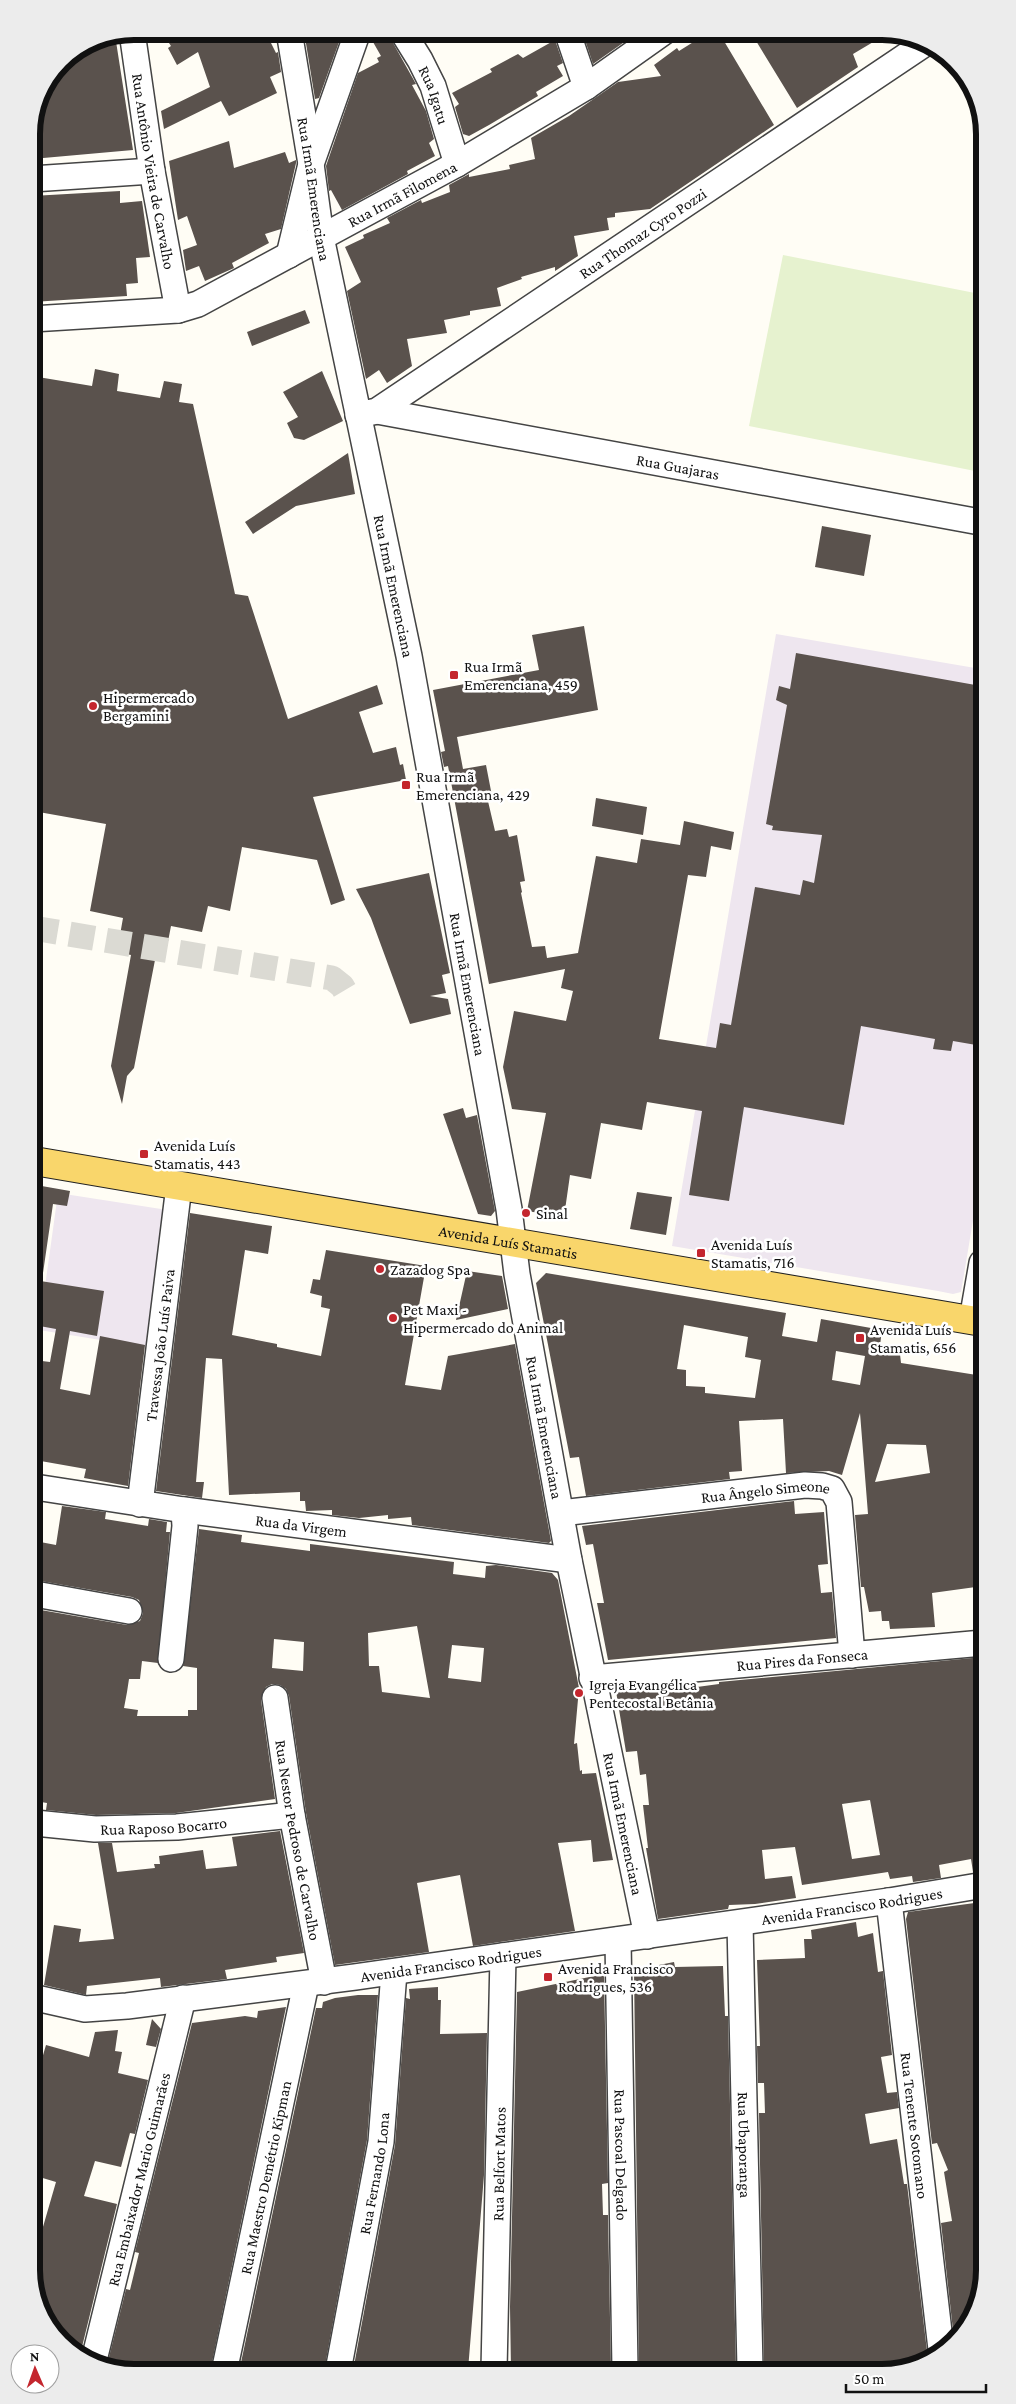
<svg xmlns="http://www.w3.org/2000/svg" width="1016" height="2404" viewBox="0 0 1016 2404" font-family="'Crimson Pro',serif">
<style>
.industrial{fill:#eee6ef}
.pitch{fill:#e6f2cf}
.building{fill:#5a524d;fill-rule:evenodd}
.lines{fill:none;stroke-linecap:round;stroke-linejoin:round}
.minor-tunnel{stroke:#dbdad3;stroke-width:25;stroke-dasharray:25 12;stroke-linecap:butt}
.minor-casing{stroke:#444;stroke-width:28}
.major-casing{stroke:#222;stroke-width:30}
.minor{stroke:#fff;stroke-width:25}
.major{stroke:#f9d66b;stroke-width:28}
.poi-dot{fill:#c4262e;stroke:#fff;stroke-width:2}
.labels{text-anchor:middle;dominant-baseline:central;stroke-width:5;stroke-linejoin:round;paint-order:stroke}
.street-label{font-size:16px;fill:#111;stroke:#fff}
.poi-label{font-size:16px;fill:#111;stroke:#fff;text-anchor:start}
.rim{fill:none;stroke:#111;stroke-width:6}
</style>
<rect width="100%" height="100%" fill="#fffdf5"/>
<path class="industrial" d="M776,634L981,669L982,1167L961,1292L953,1294L938,1291L672,1246Z
M58,1193L174,1211L156,1349L39,1330Z"/>
<path class="pitch" d="M783,255L980,294V472L749,426Z"/>
<path class="building" d="M161,31H265L276,53L278,52L281,72L270,77L277,93L229,116L221,101L164,129L161,111L210,87L198,52L177,65L168,48L171,46Z
M304,31H343L319,98L315,99Z
M582,31H640L593,64Z
M711,31H718L774,125L650,209L615,213V217L607,218L609,230L574,236L578,256L555,271V267L521,277L522,279L497,288L501,306L470,311V315L444,320L447,333L407,339L412,366L387,383L379,370L366,379L347,291L361,282L345,247L364,238L363,235L390,223L387,218L421,200L422,203L450,192L449,185L469,174V177L510,169L509,165L535,159L531,138L569,116L618,82L661,76L654,65L677,48L679,51Z
M750,31H889L890,32L853,54L858,67L797,108Z
M388,34L416,84L412,85L426,111L434,139L429,143L435,156L407,171L408,174L342,210L331,190L329,191L326,166L358,73L379,62L377,58L381,56L373,42Z
M115,35L133,150L32,159L31,127L39,94L61,61L95,39Z
M555,40L563,63L557,66L563,76L536,92L538,96L489,125L469,136L463,134L455,107L459,104L452,93L492,72L490,69L518,54L523,58Z
M229,141L234,168L285,152L289,163L296,160V163L281,229L265,234L269,243L232,263L234,268L205,281L199,266L186,271L183,250L197,245L187,216L178,220L169,161Z
M120,191V203L142,201L150,257L136,258L138,283L126,284L127,296L32,302V196Z
M305,310L310,323L252,346L247,332Z
M95,369L119,374L117,391L160,398L164,381L182,384L179,402L193,404L235,594L248,596L288,719L377,685L383,704L359,712L373,753L396,747L400,765L403,764L406,780L313,797L345,900L331,905L317,860L242,847L230,911L208,906L202,932L171,926L164,962L155,960L134,1068L127,1076L122,1104L111,1066L131,955L117,952L123,918L90,911L106,824L33,811L32,376L92,386Z
M322,371L343,421L304,440L294,438L287,423L298,417L283,392Z
M348,453L355,494L296,506L253,534L245,522Z
M822,526L871,535L864,576L815,567Z
M584,626L598,710L457,737L463,769L486,765L492,796L487,797L495,831L507,829L509,837L517,835L525,881L520,882L522,892L521,893L532,947L545,946L547,958L578,953L596,856L637,863L641,839L680,845L684,821L734,832L731,850L711,846L706,877L688,875L659,1039L716,1048L720,1023L731,1025L755,887L800,895L803,880L814,883L822,835L772,830L773,826L766,824L787,705L776,700L779,686L790,689L796,653L981,686L982,1046L953,1041L951,1051L933,1049L935,1039L861,1026L844,1125L744,1107L729,1201L689,1195L702,1111L647,1102L642,1130L601,1123L591,1179L570,1175L564,1217L527,1211L546,1113L512,1109L503,1067L514,1011L566,1021L573,991L561,988L565,969L489,984L448,766L444,767L441,752L445,751L433,690L539,670L532,635Z
M596,798L647,807L643,835L592,826Z
M429,873L450,973L442,975L446,993L430,996L448,999L451,1014L410,1024L371,918L356,889Z
M463,1108L466,1118L477,1115L495,1211L491,1216L478,1214L443,1114Z
M36,1185L70,1191L67,1206L53,1204L43,1273H34Z
M637,1192L672,1197L666,1235L630,1229Z
M190,1213L272,1226L268,1254L245,1250L232,1335L277,1344V1347L321,1356L330,1309L321,1307L322,1296L310,1293L313,1279L320,1280L326,1250L426,1266L405,1385L441,1390L448,1356L515,1344L551,1541L549,1543L412,1525L411,1517L388,1519V1515L359,1518L332,1515V1510L306,1511L305,1501H300V1492L229,1495L222,1359L206,1358L196,1482H204L202,1498L156,1491Z
M467,1271L502,1276L508,1309L456,1320Z
M546,1273L786,1313L782,1336L817,1342L821,1319L882,1330L879,1353L900,1354L901,1363L983,1376V1423H978L983,1458V1586L932,1593L935,1627L890,1629L889,1621H882L881,1611L869,1612L864,1587H861L855,1515L868,1514L860,1413L842,1475L829,1471L786,1473L783,1419L739,1421L742,1471L729,1472L730,1479L586,1496L579,1457L570,1458L536,1283ZM684,1325L748,1337L745,1357L761,1360L755,1398L705,1393V1387L686,1386V1370L677,1369ZM836,1351L865,1356L860,1385L832,1380ZM887,1444L926,1445L930,1473L875,1482Z
M34,1280L104,1291L97,1336L70,1331L60,1389L90,1395L100,1336L145,1345L128,1486L84,1478L86,1469L35,1460L34,1360L50,1362L56,1329L34,1325Z
M794,1501L795,1514L824,1512L828,1564L818,1565L821,1593L832,1592L836,1638L608,1660L597,1603H604L593,1544L586,1545L582,1526Z
M62,1506L106,1512L105,1519L148,1526L149,1519L167,1522L166,1532H170L158,1663L142,1661L140,1679H129L127,1692L124,1708L138,1710L137,1716H188V1710H197V1668L183,1666L199,1529L242,1535L241,1542L310,1551V1544L454,1562L453,1574L485,1578L486,1566L496,1565L552,1573L558,1580L579,1688L574,1744L577,1743L580,1771L582,1770V1774L596,1773L613,1860L593,1862L591,1840L558,1843L575,1931L473,1946L460,1875L417,1883L429,1952L335,1965L306,1813L289,1696L286,1689L280,1685L272,1684L266,1687L261,1700L275,1799L176,1813L96,1815L46,1810L47,1803L35,1801V1609L127,1625L140,1621L143,1613L139,1600L132,1597L35,1580V1541L56,1545ZM417,1626L430,1698L382,1692L379,1666H369L368,1633ZM274,1639L304,1642L303,1671L272,1668ZM452,1645L484,1648L481,1682L448,1678Z
M983,1657L984,1871L973,1872L971,1859L939,1865L941,1878L913,1882L912,1876L890,1879L888,1872L802,1885L795,1847L762,1850L765,1879L792,1876L796,1898L755,1904L729,1905L728,1909L658,1919L646,1848H648L643,1805H649L646,1774L640,1775L637,1751L626,1752L616,1691L671,1686L672,1689L697,1687L719,1684V1682ZM870,1800L880,1855L852,1859L842,1804Z
M280,1831L304,1953L276,1957L277,1962L225,1970L227,1979L161,1987L160,1978L87,1986L86,1995L44,1985L54,1925L81,1929L79,1942L114,1939L98,1843H112L117,1872L155,1868L154,1864H160L159,1856L203,1850L206,1869L237,1866L232,1837Z
M982,1902L984,1915V2154L981,2155L985,2179V2271L964,2332L954,2339L941,2223L952,2221L944,2172L948,2170L937,2143L932,2144L906,1919L908,1912Z
M856,1922L858,1937L873,1933L878,1972L883,1971L892,2055L881,2057L887,2093L897,2092L899,2108L865,2114L870,2144L897,2139L904,2184H907L927,2351L929,2357L915,2367L764,2368L759,2113H765L764,2083H758L757,2046H760L757,1960L805,1958L804,1939H812L811,1930Z
M674,1962L675,1967L723,1966L725,2016H728L736,2369H639L634,1970Z
M604,1974L608,2183L602,2184L603,2215H608L611,2369L511,2370L510,2307L517,1992Z
M438,1987V2000H441L440,2034L487,2033L484,2175L468,2370L353,2371L395,2145L406,1998L410,1999L409,1989Z
M358,1995H378L367,2140L324,2371L296,2369L295,2371L239,2372L316,2008H322L323,2002L335,1998Z
M286,2007L210,2372L127,2373L107,2365L126,2289L130,2290L139,2253L135,2252L192,2023L245,2016L257,2018L258,2011Z
M152,2019L161,2029L156,2047L146,2045Z
M118,2030L115,2051L122,2052L118,2073L148,2080L135,2134L130,2133L121,2167L95,2161L84,2196L117,2204L80,2355L71,2351L37,2303L36,2251L56,2182L36,2176V2079L46,2045L89,2057L95,2032Z"/>
<g class="lines">
<path class="minor-tunnel" d="M33,928L332,978L342,986L348,996"/>
<g class="minor-casing">
<g id="minor">
<path id="s1" d="M289,31L311,164L321,237L409,656L509,1209L517,1274L569,1560L647,1936"/>
<path id="s2" d="M402,31L420,60L433,86L457,164"/>
<path d="M567,31L586,87"/>
<path id="s3" d="M132,32L152,171L178,310"/>
<path d="M32,179L152,171"/>
<path d="M289,255L311,164L358,31"/>
<path id="s4" d="M32,319L178,310L198,304L457,164L586,87L665,31"/>
<path id="s5" d="M377,411L980,522"/>
<path id="s6" d="M358,415L377,411L924,44"/>
<path d="M972,1320L982,1263"/>
<path id="s7" d="M35,1487L184,1510L569,1560"/>
<path id="s8" d="M140,1504L179,1186"/>
<path id="s9" d="M561,1513L805,1485L822,1486L832,1489L839,1502L852,1655"/>
<path d="M35,1594L129,1611"/>
<path d="M171,1659L185,1526L184,1510"/>
<path id="s10" d="M592,1678L983,1643"/>
<path id="s11" d="M275,1698L292,1815L324,1982"/>
<path id="s12" d="M35,1823L95,1829L177,1827L292,1815"/>
<path id="s13" d="M889,1901L941,2349"/>
<path id="s14" d="M740,1923L750,2368"/>
<path id="s15" d="M618,1940L625,2369"/>
<path id="s16" d="M36,1998L85,2009L127,2006L355,1977L889,1901L984,1885"/>
<path id="s17" d="M94,2360L183,1998"/>
<path id="s18" d="M494,2370L503,1956"/>
<path id="s19" d="M338,2371L381,2142L394,1972"/>
<path id="s20" d="M224,2372L306,1984"/>
</g>
</g>
<g class="major-casing">
<g id="major">
<path id="s21" d="M34,1161L982,1322"/>
</g>
</g>
<use href="#minor" class="minor"/>
<use href="#major" class="major"/>
</g>
<g class="poi-dot">
<rect x="449" y="670" width="10" height="10" rx="2.5"/>
<circle cx="93" cy="706" r="5"/>
<rect x="401" y="780" width="10" height="10" rx="2.5"/>
<rect x="139" y="1149" width="10" height="10" rx="2.5"/>
<circle cx="526" cy="1213" r="5"/>
<rect x="696" y="1248" width="10" height="10" rx="2.5"/>
<circle cx="380" cy="1269" r="5"/>
<circle cx="393" cy="1318" r="5"/>
<rect x="855" y="1333" width="10" height="10" rx="2.5"/>
<circle cx="579" cy="1693" r="5"/>
<rect x="543" y="1972" width="10" height="10" rx="2.5"/>
</g>
<g class="labels">
<g class="street-label">
<text stroke="none"><textPath href="#s2" startOffset="72">Rua Igatu</textPath></text>
<text stroke="none"><textPath href="#s3" startOffset="141">Rua Antônio Vieira de Carvalho</textPath></text>
<text stroke="none"><textPath href="#s1" startOffset="160">Rua Irmã Emerenciana</textPath></text>
<text stroke="none"><textPath href="#s4" startOffset="399">Rua Irmã Filomena</textPath></text>
<text stroke="none"><textPath href="#s6" startOffset="339">Rua Thomaz Cyro Pozzi</textPath></text>
<text stroke="none"><textPath href="#s5" startOffset="306">Rua Guajaras</textPath></text>
<text stroke="none"><textPath href="#s1" startOffset="565">Rua Irmã Emerenciana</textPath></text>
<text stroke="none"><textPath href="#s1" startOffset="970">Rua Irmã Emerenciana</textPath></text>
<text stroke="none"><textPath href="#s21" startOffset="481">Avenida Luís Stamatis</textPath></text>
<text stroke="none"><textPath href="#s8" startOffset="160">Travessa João Luís Paiva</textPath></text>
<text stroke="none"><textPath href="#s1" startOffset="1420">Rua Irmã Emerenciana</textPath></text>
<text stroke="none"><textPath href="#s9" startOffset="206">Rua Ângelo Simeone</textPath></text>
<text stroke="none"><textPath href="#s7" startOffset="269">Rua da Virgem</textPath></text>
<text stroke="none"><textPath href="#s10" startOffset="211">Rua Pires da Fonseca</textPath></text>
<text stroke="none"><textPath href="#s1" startOffset="1824">Rua Irmã Emerenciana</textPath></text>
<text stroke="none"><textPath href="#s12" startOffset="129">Rua Raposo Bocarro</textPath></text>
<text stroke="none"><textPath href="#s11" startOffset="144">Rua Nestor Pedroso de Carvalho</textPath></text>
<text stroke="none"><textPath href="#s16" startOffset="824">Avenida Francisco Rodrigues</textPath></text>
<text stroke="none"><textPath href="#s16" startOffset="419">Avenida Francisco Rodrigues</textPath></text>
<text stroke="none"><textPath href="#s13" startOffset="226">Rua Tenente Sotomano</textPath></text>
<text stroke="none"><textPath href="#s14" startOffset="222">Rua Ubaporanga</textPath></text>
<text stroke="none"><textPath href="#s15" startOffset="215">Rua Pascoal Delgado</textPath></text>
<text stroke="none"><textPath href="#s18" startOffset="206">Rua Belfort Matos</textPath></text>
<text stroke="none"><textPath href="#s19" startOffset="201">Rua Fernando Lona</textPath></text>
<text stroke="none"><textPath href="#s20" startOffset="199">Rua Maestro Demétrio Kipman</textPath></text>
<text stroke="none"><textPath href="#s17" startOffset="186">Rua Embaixador Mario Guimarães</textPath></text>
</g>
<g class="poi-label">
<text x="464" y="666">Rua Irmã<tspan x="464" dy="18">Emerenciana, 459</tspan></text>
<text x="103" y="697">Hipermercado<tspan x="103" dy="18">Bergamini</tspan></text>
<text x="416" y="776">Rua Irmã<tspan x="416" dy="18">Emerenciana, 429</tspan></text>
<text x="154" y="1145">Avenida Luís<tspan x="154" dy="18">Stamatis, 443</tspan></text>
<text x="536" y="1213">Sinal</text>
<text x="711" y="1244">Avenida Luís<tspan x="711" dy="18">Stamatis, 716</tspan></text>
<text x="390" y="1269">Zazadog Spa</text>
<text x="403" y="1309">Pet Maxi -<tspan x="403" dy="18">Hipermercado do Animal</tspan></text>
<text x="870" y="1329">Avenida Luís<tspan x="870" dy="18">Stamatis, 656</tspan></text>
<text x="589" y="1684">Igreja Evangélica<tspan x="589" dy="18">Pentecostal Betânia</tspan></text>
<text x="558" y="1968">Avenida Francisco<tspan x="558" dy="18">Rodrigues, 536</tspan></text>
</g>
</g>
<path d="M0 0H1016V2404H0ZM134 40H882A94 94 0 0 1 976 134V2270A94 94 0 0 1 882 2364H134A94 94 0 0 1 40 2270V134A94 94 0 0 1 134 40Z" fill="#ececec" fill-rule="evenodd"/>
<path class="rim" d="M134 40H882A94 94 0 0 1 976 134V2270A94 94 0 0 1 882 2364H134A94 94 0 0 1 40 2270V134A94 94 0 0 1 134 40Z"/>
<g transform="translate(35 2369) rotate(358)"><circle r="24" fill="#ffffff" stroke="#a0a0a0"/>
<path d="M0-4L9 19L0 12L-9 19Z" fill="#c4262e"/>
<text y="-8" font-size="14" font-weight="bold" text-anchor="middle" fill="#111111">N</text>
</g>
<path d="M846 2384v8h140v-8" fill="none" stroke="#111111" stroke-width="2.5"/>
<text x="854" y="2384" font-size="15" fill="#111111" stroke="#ffffff" stroke-width="4" paint-order="stroke">50 m</text>
</svg>
